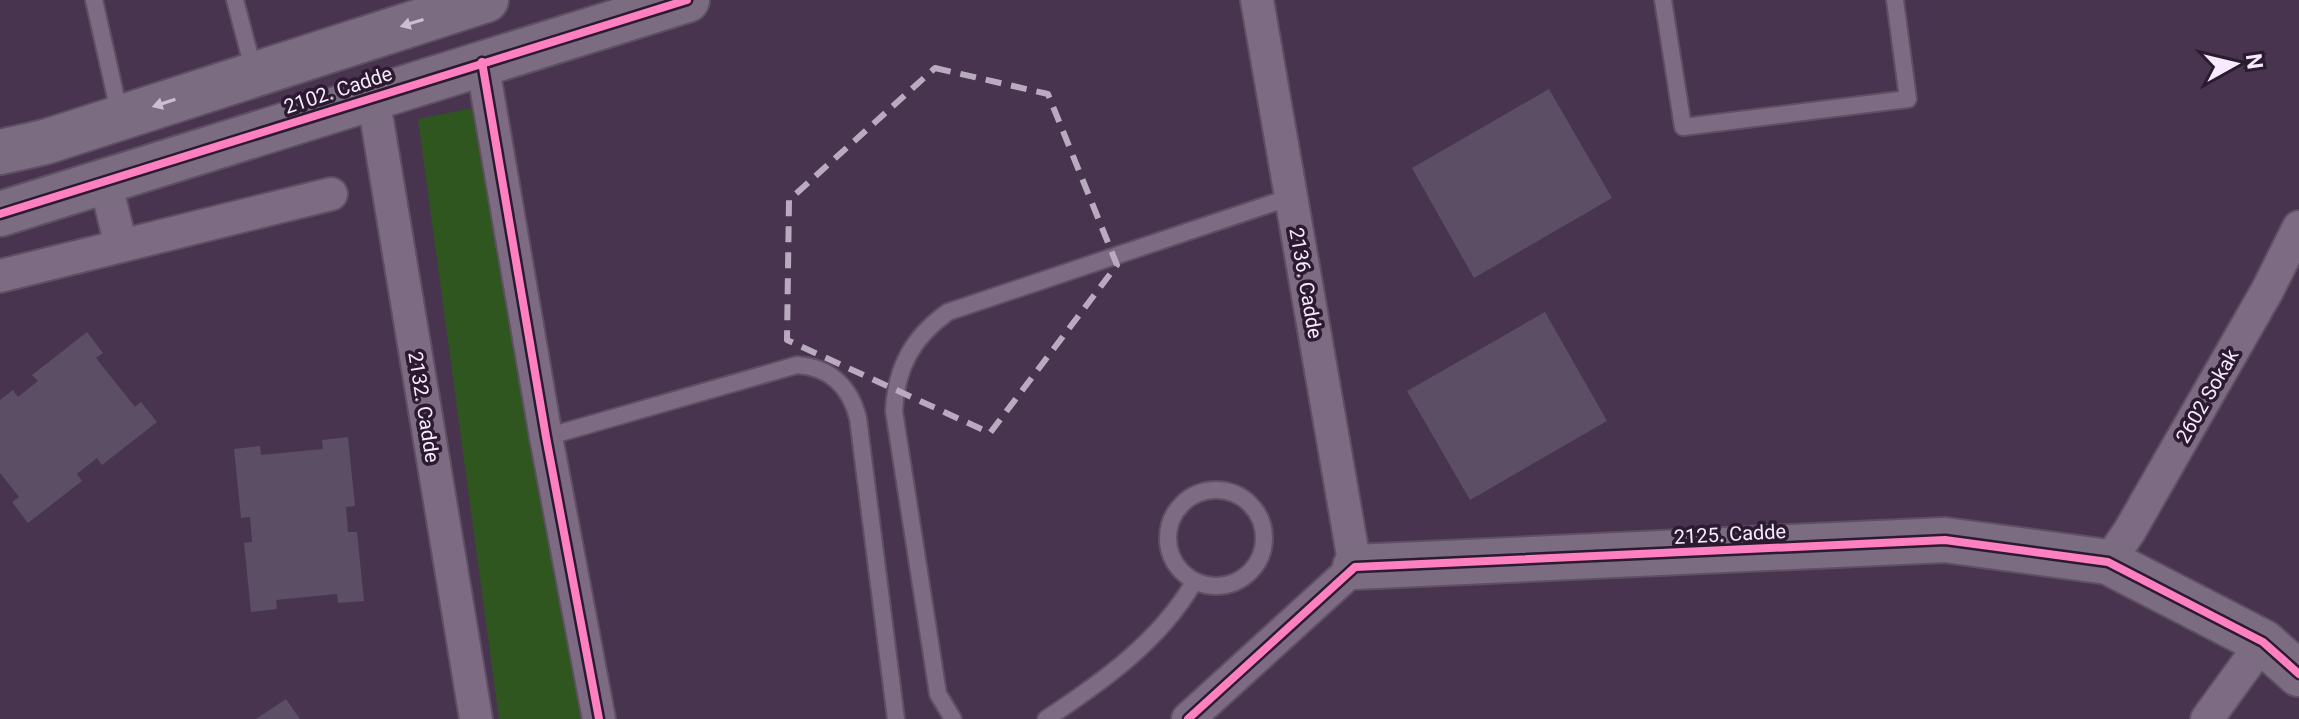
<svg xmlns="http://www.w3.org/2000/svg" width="2299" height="719" viewBox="0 0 2299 719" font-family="Roboto,sans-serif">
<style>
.green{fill:#2f561e}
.building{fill:#5b4e65}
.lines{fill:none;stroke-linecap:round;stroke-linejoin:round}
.lane-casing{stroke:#5e4f63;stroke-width:20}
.street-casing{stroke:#5e4f63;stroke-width:36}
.secondary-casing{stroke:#5e4f63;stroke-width:48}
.lane{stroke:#7c6b82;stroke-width:16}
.street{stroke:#7c6b82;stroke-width:32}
.secondary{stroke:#7b6c82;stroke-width:44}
.cycleway-casing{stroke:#2b1a30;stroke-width:13}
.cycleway{stroke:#ff80c0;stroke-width:8}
.oneway{fill:#ccbed1}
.marked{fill:none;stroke:#baaabf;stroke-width:6;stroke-dasharray:16 10;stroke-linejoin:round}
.labels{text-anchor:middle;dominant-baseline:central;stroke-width:7;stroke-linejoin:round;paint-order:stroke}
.street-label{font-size:20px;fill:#f7eafc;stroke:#2b1a30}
</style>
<rect width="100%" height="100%" fill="#48344f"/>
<path class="green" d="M482,106L587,719H499L418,119Z"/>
<path class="building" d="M1549,89L1612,198L1474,278L1412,168Z
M1545,312L1607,421L1470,500L1407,391Z
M87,332L103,353L96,358L135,407L141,402L157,422L102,465L97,458L77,474L82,481L28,523L12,502L19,497L0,473V400L13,390L18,397L38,381L32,375Z
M348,437L355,506L346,507L348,532H357L364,601L338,603L337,594L276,600L277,609L251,612L244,543L252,542L250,517L241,518L234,449L260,446L261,455L323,449L322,440Z
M286,699L300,719H256Z"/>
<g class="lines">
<g class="lane-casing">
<path id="lane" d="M94,0L120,116
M235,0L254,72
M1663,0L1683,127L1908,99L1895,0
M546,437L797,365C830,367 850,387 858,418L896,719
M1168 538a48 48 0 1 1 96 0a48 48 0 1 1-96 0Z
M953,719L938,694L894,411C896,367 913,337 948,312L1291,197
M1046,719C1102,682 1160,641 1194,582"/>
</g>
<g class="street-casing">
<path id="street" d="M482,62L546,437L599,719
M373,96L476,719
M105,181L121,246
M0,276L331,194
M2108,562L2129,532L2267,291L2299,227
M1188,719L1355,567L1257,0
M2207,719L2263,642"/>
</g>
<g class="secondary-casing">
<path id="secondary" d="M0,152L45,142L486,0
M0,214L687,0
M1355,567L1945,540L2108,562L2263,642L2299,674"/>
</g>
<use href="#lane" class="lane"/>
<use href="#street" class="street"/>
<use href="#secondary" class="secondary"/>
<g class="cycleway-casing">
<path id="cycleway" d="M482,62L546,437L599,719
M0,214L687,0
M1188,719L1355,567L1945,540L2108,562L2263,642L2299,674"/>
</g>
<use href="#cycleway" class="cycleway"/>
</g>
<defs><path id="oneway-solid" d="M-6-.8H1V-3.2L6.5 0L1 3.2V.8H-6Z" transform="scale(2)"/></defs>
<g class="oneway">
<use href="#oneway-solid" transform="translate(412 23) rotate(163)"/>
<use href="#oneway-solid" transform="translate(164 103) rotate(162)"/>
</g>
<path class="marked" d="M935,68L1048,94L1117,265L990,433L787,340L789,200Z"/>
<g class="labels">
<g class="street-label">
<text transform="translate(338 90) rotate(-18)">2102. Cadde</text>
<text transform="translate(1306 283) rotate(80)">2136. Cadde</text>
<text transform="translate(2207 396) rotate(-60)">2602 Sokak</text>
<text transform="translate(424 407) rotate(81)">2132. Cadde</text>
<text transform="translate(1730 534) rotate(-3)">2125. Cadde</text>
</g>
</g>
<g transform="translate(2235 64) rotate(82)" stroke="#2b1a30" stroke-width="6" paint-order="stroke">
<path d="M0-6L14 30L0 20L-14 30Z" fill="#f7eafc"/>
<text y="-12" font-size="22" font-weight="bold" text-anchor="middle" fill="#f7eafc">N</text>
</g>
</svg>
